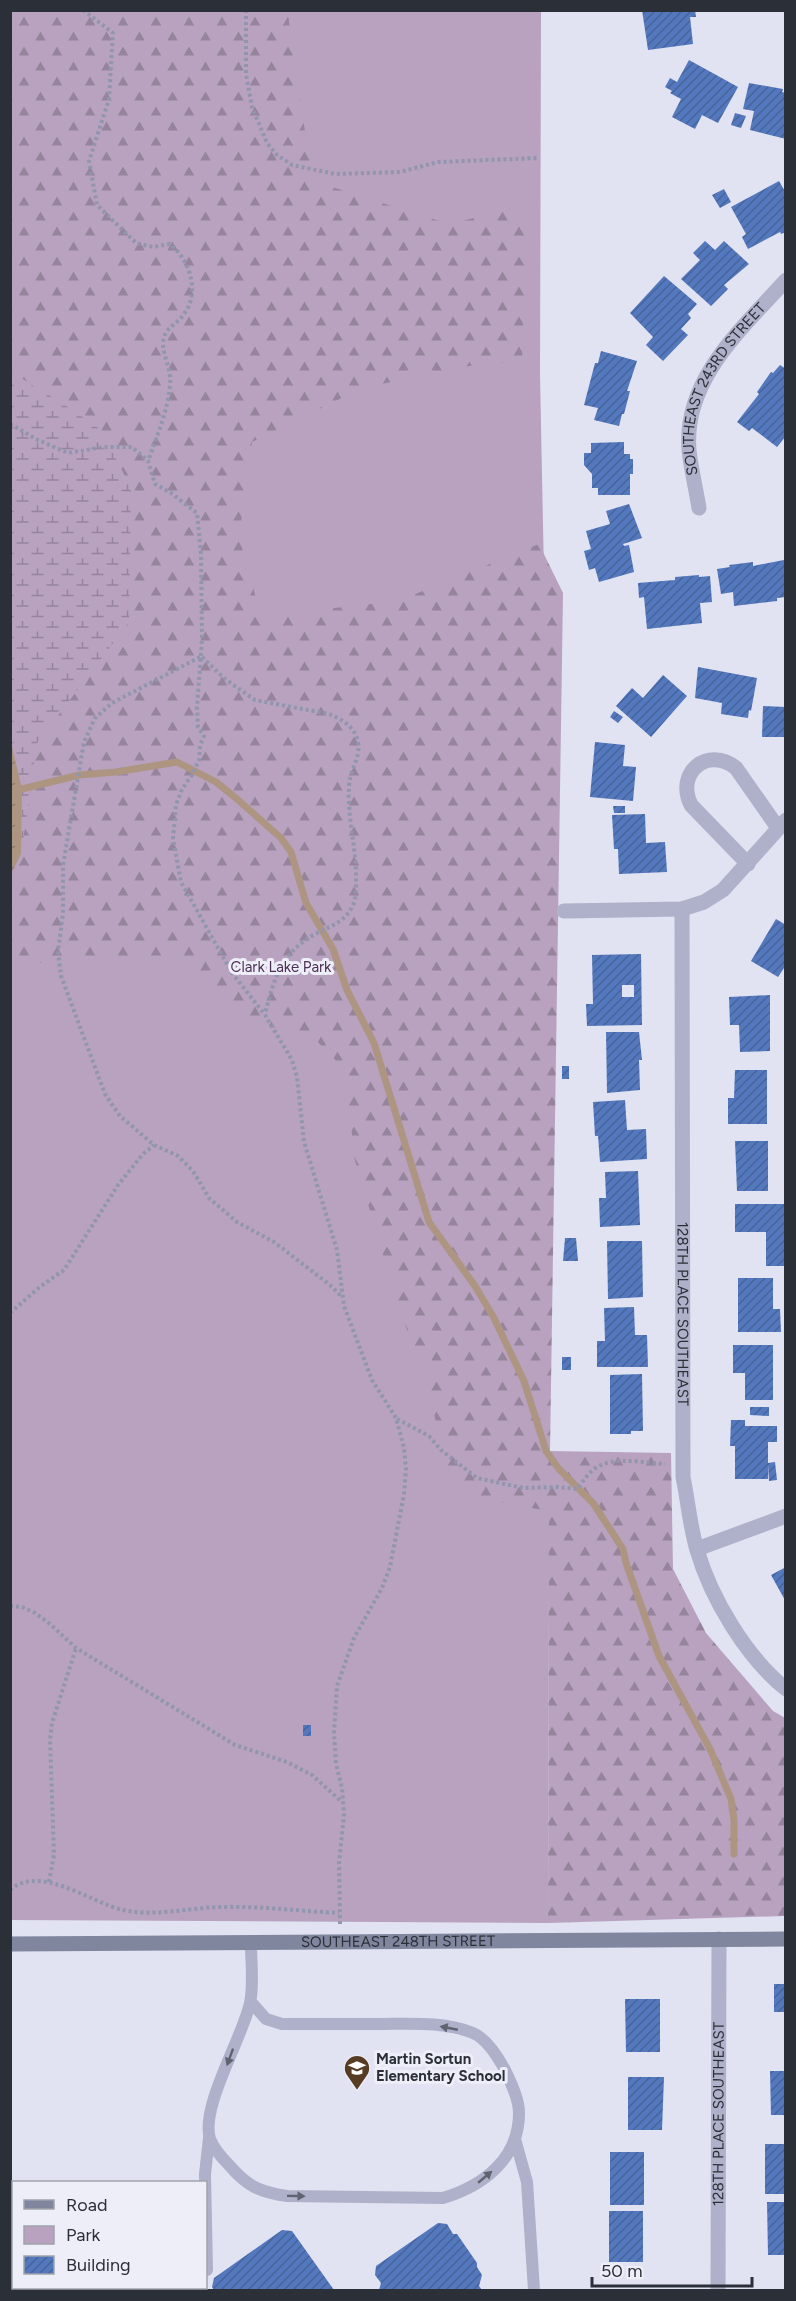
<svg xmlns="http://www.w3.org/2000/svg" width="796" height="2301" viewBox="0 0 796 2301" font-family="Figtree,sans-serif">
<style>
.green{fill:#b8a2c0}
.forest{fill:url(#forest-firs)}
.wetland{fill:url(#wetland-marsh)}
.water{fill:url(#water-ripples)}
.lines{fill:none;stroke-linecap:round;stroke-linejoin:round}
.stream{stroke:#ad9582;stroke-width:7}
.building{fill:url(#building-hatch);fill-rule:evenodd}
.path{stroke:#9195ae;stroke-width:4;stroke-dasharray:3 3;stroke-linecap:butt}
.lane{stroke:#aeb1c9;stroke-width:12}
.street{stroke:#aeb1c9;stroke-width:15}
.secondary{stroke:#7f869d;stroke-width:15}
.oneway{fill:#5f6372}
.labels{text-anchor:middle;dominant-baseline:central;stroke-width:6;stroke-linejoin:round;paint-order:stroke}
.street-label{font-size:15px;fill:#2b2f38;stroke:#eeeef9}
.park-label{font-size:15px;fill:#4d3155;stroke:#eeeef9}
.poi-label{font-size:15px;font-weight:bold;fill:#2b2f38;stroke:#eeeef9;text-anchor:start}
</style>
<defs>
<pattern id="forest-firs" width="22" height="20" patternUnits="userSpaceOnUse" patternTransform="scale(1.5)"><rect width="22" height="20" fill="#b8a2c0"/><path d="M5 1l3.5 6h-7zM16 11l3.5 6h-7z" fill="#96849d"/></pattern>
<pattern id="wetland-marsh" width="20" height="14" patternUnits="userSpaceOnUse" patternTransform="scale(1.5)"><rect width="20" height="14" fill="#b8a2c0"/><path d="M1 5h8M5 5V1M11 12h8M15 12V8" fill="none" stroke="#96849d"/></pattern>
<pattern id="water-ripples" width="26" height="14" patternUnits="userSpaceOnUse" patternTransform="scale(1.5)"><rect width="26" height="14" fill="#ad9582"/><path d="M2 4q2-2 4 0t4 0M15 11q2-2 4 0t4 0" fill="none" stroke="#8d7a6b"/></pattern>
<pattern id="building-hatch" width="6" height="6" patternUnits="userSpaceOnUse" patternTransform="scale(1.5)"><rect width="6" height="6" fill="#5478bd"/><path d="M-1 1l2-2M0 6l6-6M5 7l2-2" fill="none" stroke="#46639b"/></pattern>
</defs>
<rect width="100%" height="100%" fill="#e1e2f2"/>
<path class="green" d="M11,11H541L540,375L551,925L548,1923L11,1920Z"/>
<path class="forest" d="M11,11H288L291,43L313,181L449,224L527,205L522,362L484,363L362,388L252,442L239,537L261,616L398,601L539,544L563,593L550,1451L671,1453L673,1569L706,1633L773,1711L785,1718V1916L548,1923L549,1511L465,1496L446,1470L427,1380L400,1312L354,1157L346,1071L312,1036L240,1020L197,972L171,959L28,963L11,961V874L21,854L37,743L129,622L131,488L101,430L59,401L11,372Z"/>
<path class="wetland" d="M10,372L59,401L101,430L131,488L129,622L37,743L21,854L22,789L10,738Z"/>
<path class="water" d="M10,738L22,789L21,854L11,874Z"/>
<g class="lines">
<path class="stream" d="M22,789L79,775L116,772L177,762L216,782L237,799L281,838L291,852L306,903L333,949L347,990L374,1043L429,1222L475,1286L494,1318L524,1381L546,1451L559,1469L593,1503L623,1549L626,1563L659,1656L710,1749L731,1799L734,1820V1854"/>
</g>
<path class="building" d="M642,10H695L696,17H690L693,44L648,50Z
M689,60L738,87L718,123L702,115L695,129L672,117L681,99L670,93L672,91L665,87L670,78L677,82Z
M749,83L783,89L782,92L786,93V139L750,130L754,111L743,109Z
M735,113L746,116L741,128L731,125Z
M779,181L786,193V232L781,234L780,232L748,249L742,237L746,234L731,207Z
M724,189L731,202L720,208L712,195Z
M705,241L715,250L724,241L749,264L724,285L728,289L711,306L681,279L700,260L693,253Z
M664,276L697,304L688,314L691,318L681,329L688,335L663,361L646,345L653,337L630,313Z
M601,351L637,361L627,391H630L624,414H622L619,426L594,420L598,408L584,405L595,363H598Z
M780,365L786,369V436L777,447L752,428L749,431L737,422L759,394L757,392L771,372L773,373Z
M624,442V454H630V459H633V474H630V495H598V488H592V474L584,465V453H591V443Z
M629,504L642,538L623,544L624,546L629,545L634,572L599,582L595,568L589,570L584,551L591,549L586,531L610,524L606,511Z
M784,560L786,597L777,598V601L734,606L733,592L721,594L717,569L730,567L729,565L753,562V566Z
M699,575V577L710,576L712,602L700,603L702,623L647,629L644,597L639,598L638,583L675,580V577Z
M698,667L757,678L751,711L749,710L748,718L721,714L722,703L695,698Z
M663,675L687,696L651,737L616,706L632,688L643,698Z
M763,706L786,707V737H762Z
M614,711L623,717L618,723L610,717Z
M595,742L625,745L623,766L636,767L633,801L590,797Z
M613,806H625V813H614Z
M645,814L646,843L665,842L667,872L619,874L618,849H614L612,815Z
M776,919L786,925V965L778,977L751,961Z
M641,954L642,1025L587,1026L586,1004H593L592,955ZM622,985H634V997H622Z
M770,995V1051L740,1052L739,1025H730L729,997Z
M606,1032H639L642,1060H639L640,1090L607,1093Z
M562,1066H569V1079H562Z
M735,1070H767V1124H728V1098H734Z
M625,1100L627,1130L646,1129L647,1159L600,1162L598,1136H595L593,1102Z
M735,1141H768V1191H737Z
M638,1171L640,1225L600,1227L599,1198H606L605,1172Z
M735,1204H786V1266H766V1232H735Z
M565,1238H576L578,1261H563Z
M607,1241H642L643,1297L608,1299Z
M738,1278H773V1309H780L781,1332H738Z
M634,1307L635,1335H647L648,1367H597V1341H605L604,1308Z
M733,1345H773V1400H745V1373H733Z
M562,1357H571V1370H562Z
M642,1374L643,1431H631V1434H610V1375Z
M750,1407H769V1416L750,1415Z
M731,1420H745V1426H777V1442H768V1463L775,1462L777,1480L769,1481L768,1465V1479H735V1446H730Z
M786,1567V1602L771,1575Z
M303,1725H311V1736H303Z
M774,1984H786V2012H774Z
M625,1999H660V2052H626Z
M770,2071H786V2115H771Z
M628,2077H664L662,2130H628Z
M765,2144H786V2194H765Z
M610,2152H644V2205H610Z
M767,2202H786V2255H768Z
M609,2211H643V2262H609Z
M438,2223L447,2224L453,2234H457L477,2263V2267L482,2275L479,2286L482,2290H379L381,2283L375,2275L376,2266Z
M282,2230L292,2231L334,2290H214L212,2287L214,2278Z"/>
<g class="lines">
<path class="path" d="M83,10L113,33L109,99L89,161L97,205L136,243L153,247L170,244C189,259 201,292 184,314C176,326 164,327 163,343C163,357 172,370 170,385C168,410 157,436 148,461
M246,10V74L252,107L267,143L277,155L292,165L335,174L400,172L438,162L538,158
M10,424L38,440L68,453L104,447H132L148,461L155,484L171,493L197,513L201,554L202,640L197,707L198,727L204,736L200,746L199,760L192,775L182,789L176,805L173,839L181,882L232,973L265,1015L292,1060L297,1077L304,1142L337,1250L344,1306L372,1380L396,1418L404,1448L406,1469L404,1494L390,1567L382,1588L354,1638L337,1686L334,1732L336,1764L342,1788L344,1815L339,1863L340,1924
M200,657L112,703L95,718L84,742L63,865V913L58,952L61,976L105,1094L120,1116L154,1145L178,1156L193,1171L209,1198L237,1222L274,1242L330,1285L342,1297
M202,657L225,679L255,700L329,714C342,719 355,727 358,742C361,757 350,770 349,786C347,818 357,850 356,882C356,890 356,899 353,905C345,924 326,927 310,937C280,956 273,982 265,1014
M10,1313L41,1286L64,1270L118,1185L143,1154L154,1145
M397,1419L429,1436L441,1450L477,1478L523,1488L558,1487L577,1489C583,1481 589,1472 597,1467C616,1456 644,1463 665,1464
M10,1606L22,1607L35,1613L50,1624L76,1648L235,1745L287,1762L312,1775L343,1803
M49,1882L54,1855L50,1740L52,1723L76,1648
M10,1890C40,1863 93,1904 123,1910C155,1917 188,1908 220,1907C260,1906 299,1911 339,1913"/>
<path class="lane" d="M251,2002L266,2019L282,2024C314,2024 346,2024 378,2024C409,2024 444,2021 473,2033C487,2039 498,2057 505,2070C511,2083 519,2099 519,2113C519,2159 483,2186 443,2198L287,2196C259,2192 247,2186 229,2165C221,2157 214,2149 210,2139C200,2107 243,2037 250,2003C254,1985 251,1962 251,1944
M515,2139L527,2182L534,2290
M207,2270L205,2174L209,2138"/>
<g class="street">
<path id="s1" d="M699,508C696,489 691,469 689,450C683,379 743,328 786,280"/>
<path d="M748,864L691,805C675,772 708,746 736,768L778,828"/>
<path id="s2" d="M682,909L683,1477C688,1501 690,1527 697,1550C711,1598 746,1657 786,1689"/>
<path d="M564,911L682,909L704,902L723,890L786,820"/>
<path d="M697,1549L786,1516"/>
<path id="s3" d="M718,2290L719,1939"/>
</g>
<path class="secondary" id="s4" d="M10,1944L786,1939"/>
</g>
<defs><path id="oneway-solid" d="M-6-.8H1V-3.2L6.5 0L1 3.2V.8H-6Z" transform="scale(1.5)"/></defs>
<g class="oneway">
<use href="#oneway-solid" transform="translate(449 2028) rotate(-169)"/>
<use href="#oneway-solid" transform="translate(230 2057) rotate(110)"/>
<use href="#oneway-solid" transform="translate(485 2177) rotate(-40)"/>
<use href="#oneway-solid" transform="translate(296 2196) rotate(1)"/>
</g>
<defs>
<g id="school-pin" transform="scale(1.35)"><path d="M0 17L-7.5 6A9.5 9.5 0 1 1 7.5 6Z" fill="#573c24" stroke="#eeeef9"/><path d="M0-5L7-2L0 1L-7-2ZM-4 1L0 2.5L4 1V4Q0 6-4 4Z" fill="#fff"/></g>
</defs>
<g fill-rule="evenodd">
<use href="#school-pin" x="357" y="2068"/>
</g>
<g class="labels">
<g class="street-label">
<text stroke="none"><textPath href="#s1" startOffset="130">SOUTHEAST 243RD STREET</textPath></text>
<text stroke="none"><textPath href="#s2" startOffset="405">128TH PLACE SOUTHEAST</textPath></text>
<text stroke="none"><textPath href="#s4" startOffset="388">SOUTHEAST 248TH STREET</textPath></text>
<text stroke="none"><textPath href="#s3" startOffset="176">128TH PLACE SOUTHEAST</textPath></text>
</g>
<g class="park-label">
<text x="281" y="967">Clark Lake Park</text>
</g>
<g class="poi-label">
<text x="376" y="2059">Martin Sortun<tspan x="376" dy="17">Elementary School</tspan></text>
</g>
</g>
<rect width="796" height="2301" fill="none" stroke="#2b2f38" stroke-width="24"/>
<rect x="12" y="2181" width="195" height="108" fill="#eeeef9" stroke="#a0a2ac" stroke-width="1.5"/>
<rect x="24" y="2200" width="30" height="9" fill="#7f869d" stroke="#a0a2ac" stroke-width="1.5"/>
<text x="66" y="2211" font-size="18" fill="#2b2f38">Road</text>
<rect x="24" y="2226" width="30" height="18" fill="#b8a2c0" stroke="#a0a2ac" stroke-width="1.5"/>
<text x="66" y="2241" font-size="18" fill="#2b2f38">Park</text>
<rect x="24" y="2256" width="30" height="18" fill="url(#building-hatch)" stroke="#a0a2ac" stroke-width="1.5"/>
<text x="66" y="2271" font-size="18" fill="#2b2f38">Building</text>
<path d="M592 2277v9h160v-9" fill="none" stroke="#2b2f38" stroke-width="3"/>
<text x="601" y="2277" font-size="18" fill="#2b2f38" stroke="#eeeef9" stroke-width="4.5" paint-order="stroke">50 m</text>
</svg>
